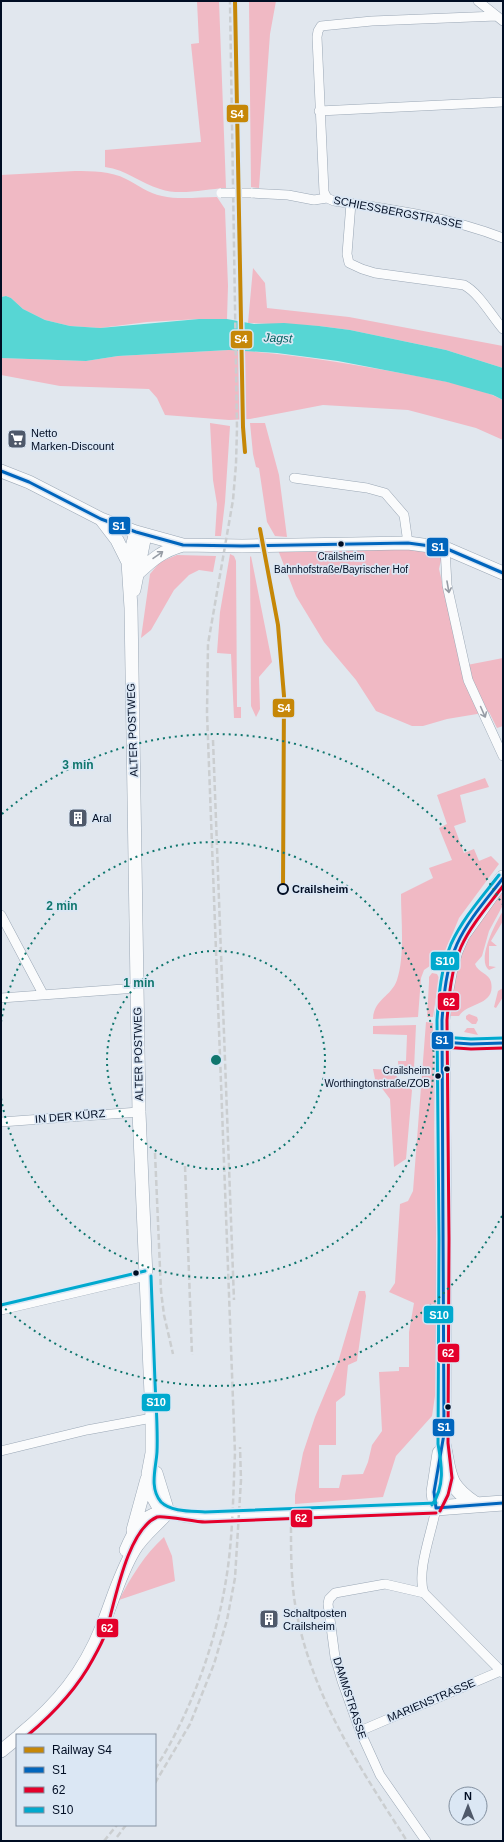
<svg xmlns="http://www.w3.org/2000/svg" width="504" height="1842" viewBox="0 0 504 1842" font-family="Helvetica,sans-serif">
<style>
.green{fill:#f0b9c4}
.water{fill:#57d6d4}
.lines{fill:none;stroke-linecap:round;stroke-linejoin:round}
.minor-casing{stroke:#9aa7b5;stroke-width:10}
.secondary-casing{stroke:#9aa7b5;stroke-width:14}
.primary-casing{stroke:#9aa7b5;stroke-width:16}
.minor{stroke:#fafbfc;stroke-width:9}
.secondary{stroke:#fafbfc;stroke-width:13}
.primary{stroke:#fafbfc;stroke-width:15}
.rail{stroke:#cbced0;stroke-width:2.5;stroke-dasharray:6 3;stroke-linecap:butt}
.minor-bridge-casing{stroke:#9aa7b5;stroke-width:10;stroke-linecap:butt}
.minor-bridge{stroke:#fafbfc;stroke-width:9}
.bus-1-casing{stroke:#dbe7f4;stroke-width:6}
.bus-2-casing{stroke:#dbe7f4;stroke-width:6}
.bus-3-casing{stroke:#dbe7f4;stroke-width:6}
.bus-1{stroke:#0065bd;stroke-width:3}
.bus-2{stroke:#e4002b;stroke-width:3}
.bus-3{stroke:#00a9ce;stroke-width:3}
.rail-1-casing{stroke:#dbe7f4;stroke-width:7}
.rail-1{stroke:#c68707;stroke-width:4}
.oneway{stroke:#969ca5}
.ring{fill:none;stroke:#0f766e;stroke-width:2;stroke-dasharray:2 4}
.bus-dot{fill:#000d23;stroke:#dbe7f4;stroke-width:1.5}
.stop-dot{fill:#dbe7f4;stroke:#000d23;stroke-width:2}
.labels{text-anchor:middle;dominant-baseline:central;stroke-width:3.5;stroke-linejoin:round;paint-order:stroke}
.bus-label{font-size:10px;fill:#000d23;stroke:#dbe7f4}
.street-label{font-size:11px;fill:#000d23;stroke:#dbe7f4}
.poi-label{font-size:11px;fill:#000d23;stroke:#dbe7f4;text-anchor:start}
.stop-label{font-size:11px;font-weight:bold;fill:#000d23;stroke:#dbe7f4;text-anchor:start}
.water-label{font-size:12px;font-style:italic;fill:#02625f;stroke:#dbe7f4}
.centre{fill:#0f766e;stroke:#dbe7f4;stroke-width:2}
.ring-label{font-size:12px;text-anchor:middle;font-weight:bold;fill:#0f766e;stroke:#dbe7f4;stroke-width:3.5;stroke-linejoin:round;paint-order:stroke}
.line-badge{stroke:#dbe7f4;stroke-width:1.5}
.badge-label{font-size:11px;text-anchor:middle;font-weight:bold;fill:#fff}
</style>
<rect width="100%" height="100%" fill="#e1e7ee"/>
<path class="green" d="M197,1H219L226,188C205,189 180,196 160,189C140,183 127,170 105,167V150L201,142L191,44L199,43Z
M249,1H276L270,34L259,188L251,187Z
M75,171C92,171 111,171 126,179C138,185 148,193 162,196C179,200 199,197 217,197L225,209L228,286L227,319H199L147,322L100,328L70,326L45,320L23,309L11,298L6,296L1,297V175Z
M253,268L265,283L267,308L349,317L503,346V368L446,350L350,330L319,326L248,323Z
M229,350C289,353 347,363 406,374C438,380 474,385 503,400V440L476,428L408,410L323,405L250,419L229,420L165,415L157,398L149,389L60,386L1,375V358L86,361L118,356Z
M210,423L230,426L225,502L221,536H215L217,504L213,480Z
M250,423H265L279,475L287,537L275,536L267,522L259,468L256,467L253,454Z
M418,548L442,555L439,569L462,666L503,658V726L497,728L489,712L447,719L423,726H412L376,711L356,680L324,642L296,596L278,550Z
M230,554L234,556L236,561L237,707H241V718H234L231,654L217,653L220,612Z
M177,555L216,556L213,572L199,570L189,575L174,590L151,630L141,638L150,574L160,562Z
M251,556L272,662L259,677L260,709L256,717L251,706L250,557Z
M485,778L489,787L460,795L466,822L454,826L464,853L474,849L479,861L491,856L499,864L459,918L443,957L424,970L421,978L418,1017L373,1019C374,999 391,997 397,980C405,956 401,920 401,894L433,878L429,868L452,860L439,828L447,824L437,795Z
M503,890V905L489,931L482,956L475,964C478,973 489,973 491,982C496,1006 468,1002 459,1016H450L451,997L461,955L469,937Z
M503,911V921L491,941L497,946H489V966L496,967L489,970C476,960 496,922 503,911Z
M432,973L437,974L439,978L433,1017H427L429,982V977Z
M503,988V997L496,1008L494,1007L498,991Z
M469,1014L477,1017L478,1020L476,1024H472L466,1019V1016Z
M426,1022L433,1023L435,1196L439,1324L435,1396L432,1416L396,1456L383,1497L295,1504V1495L303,1453L315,1417L338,1362L359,1291H365L366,1296L357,1361L348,1365L345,1395L336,1402V1445H319V1488H339L342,1475L363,1474L368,1462L372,1445L382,1431L379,1372L399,1371V1367H409V1332L414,1303L389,1292L395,1283L400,1204L408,1201L413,1191Z
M416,1025L414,1069L409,1074C401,1074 398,1068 398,1061H406L407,1035L373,1034V1026Z
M467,1028H474L478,1035L464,1032Z
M373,1069L392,1070L401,1082L412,1090L406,1159L394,1167L390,1099L375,1079Z
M164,1537L172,1556L175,1581L119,1600C131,1577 145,1554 164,1537Z"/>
<path class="water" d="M6,296L11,298L23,309L45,320L70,326L100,328L199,319H227L254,324L284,323L319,326L350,330L446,350L503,368V400L493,395L447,382L338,361L277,353L229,350L118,356L86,361L1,358V297Z"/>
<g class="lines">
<g class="minor-casing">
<path id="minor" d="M478,1L503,21
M319,111L503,102
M251,193L288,195L314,200L327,198L334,201C390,209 449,217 503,238
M327,198L324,192L317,37L318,31L321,26L372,21L497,16
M351,203L347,254L349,263L362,269L375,273L464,285C479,293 491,315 503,329
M294,478L367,488L385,493L404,515L408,543
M445,548L447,585L468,680L503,756
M1,915L43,994
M1,998L137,988
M1,1122L139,1112
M1,1310L146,1276
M1,1451L87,1430L152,1418
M436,1508C432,1532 416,1571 424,1593L503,1673
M424,1593L385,1584L335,1593L329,1599L328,1604L335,1657L342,1681L360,1731L380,1775L426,1841
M360,1731L503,1670"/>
</g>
<g class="secondary-casing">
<path id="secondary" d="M1,471L29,482L101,519L136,532L183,545L242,546L408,543L445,548L503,573
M101,519L117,540L128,562
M136,532L128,562L131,608L139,1112L152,1418V1453L148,1474L153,1497L158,1506L168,1512L187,1516L205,1517L436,1508C446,1495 445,1485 447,1470
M138,573C153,559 162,551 183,545
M134,590L145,535
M156,1473L168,1512
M133,1530L147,1479
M126,1550C135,1529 143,1513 168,1512
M20,1735C58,1704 84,1672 102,1627C112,1602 120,1573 134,1550C143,1535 157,1525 168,1512
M1,1751L17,1738"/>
</g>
<g class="primary-casing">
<path id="primary" d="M440,1453L434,1492L436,1508L503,1503
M475,1504C446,1484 450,1476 443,1444L444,1239L442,1020L444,1000L450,968L455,951L462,935L503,878"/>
</g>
<use href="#minor" class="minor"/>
<use href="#secondary" class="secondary"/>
<use href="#primary" class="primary"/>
<path class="rail" d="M213,740L234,1300
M155,1153L161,1291L164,1315L173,1354
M185,1166L192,1355
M291,1527C291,1550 291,1574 294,1597C307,1689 358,1765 407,1841
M155,1769C190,1715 216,1643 226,1580C233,1538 233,1495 235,1453L207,713L208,644L233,500L236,464L237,428L230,2
M155,1783L190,1724L214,1664L227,1620L235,1578L241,1480L240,1447
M117,1837L126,1825
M104,1841L117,1825"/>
<g class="minor-bridge-casing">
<path id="minor-bridge" d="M221,193H251"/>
</g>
<use href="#minor-bridge" class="minor-bridge"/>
<g class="bus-1-casing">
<path id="bus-1" d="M1,471L29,482L101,519L136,532L183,545L242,546L408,543L445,548L503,573
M503,878C487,899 468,920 457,944C446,968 444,994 442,1020L444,1434L434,1492L436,1508L503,1503
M442,1042L471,1044L503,1043"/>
</g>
<g class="bus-2-casing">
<path id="bus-2" d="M442,1047L471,1049L503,1048
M440,1511L448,1495L452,1478L448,1443L449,1239L447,1020C449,996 451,970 461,947C471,925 488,906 503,886
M28,1735C53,1714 77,1689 93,1659C98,1650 103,1641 106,1632C115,1602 127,1530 157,1517C163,1515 195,1522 205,1522L436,1513"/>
</g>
<g class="bus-3-casing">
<path id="bus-3" d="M442,1037L471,1039L503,1038
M151,1276C152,1311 154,1347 155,1382C156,1405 158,1429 157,1452C156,1468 149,1488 161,1502C171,1512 192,1511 205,1512L436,1503
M1,1305L145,1271
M432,1505C445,1486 442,1466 438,1444L439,1239L437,1020C439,994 441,968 451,944C463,918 482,897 499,875"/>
</g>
<use href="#bus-1" class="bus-1"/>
<use href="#bus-2" class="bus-2"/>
<use href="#bus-3" class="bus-3"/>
<g class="rail-1-casing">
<path id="rail-1" d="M235,1L243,427L245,452
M260,529L278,625L284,696L283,889"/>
</g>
<use href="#rail-1" class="rail-1"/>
</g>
<defs><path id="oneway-shaft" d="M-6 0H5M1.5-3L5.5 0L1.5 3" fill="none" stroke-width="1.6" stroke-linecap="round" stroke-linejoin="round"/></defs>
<g class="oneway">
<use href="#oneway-shaft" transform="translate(158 555) rotate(-35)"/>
<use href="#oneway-shaft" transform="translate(448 587) rotate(80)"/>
<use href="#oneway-shaft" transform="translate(483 712) rotate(66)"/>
</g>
<g class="ring">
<circle cx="216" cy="1060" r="109"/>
<path d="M1 1022A218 218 0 1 1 1 1098"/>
<path d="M502 1216A326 326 0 0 1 2 1306M2 814A326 326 0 0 1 502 904"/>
</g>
<defs>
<g id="supermarket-square" transform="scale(1)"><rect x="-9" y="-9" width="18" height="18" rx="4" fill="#4f596a" stroke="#dbe7f4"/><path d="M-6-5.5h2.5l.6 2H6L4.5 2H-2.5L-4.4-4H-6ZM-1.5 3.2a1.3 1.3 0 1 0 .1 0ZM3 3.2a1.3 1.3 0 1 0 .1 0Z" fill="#fff"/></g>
<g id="building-square" transform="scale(1)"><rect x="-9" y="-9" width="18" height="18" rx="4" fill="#4f596a" stroke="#dbe7f4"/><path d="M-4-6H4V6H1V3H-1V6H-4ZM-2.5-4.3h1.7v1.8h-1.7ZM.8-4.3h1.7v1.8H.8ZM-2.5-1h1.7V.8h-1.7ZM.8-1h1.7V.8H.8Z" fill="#fff"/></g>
</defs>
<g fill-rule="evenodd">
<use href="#supermarket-square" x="17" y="439"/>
<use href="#building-square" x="78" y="818"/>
<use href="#building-square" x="269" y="1619"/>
</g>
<g class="bus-dot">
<circle cx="341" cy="544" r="3.5"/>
<circle cx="447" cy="1069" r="3.5"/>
<circle cx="438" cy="1076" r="3.5"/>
<circle cx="136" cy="1273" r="3.5"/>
<circle cx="448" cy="1407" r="3.5"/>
</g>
<circle class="stop-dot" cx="283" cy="889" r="5"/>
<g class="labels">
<g class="bus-label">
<text x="341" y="556">Crailsheim<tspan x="341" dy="13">Bahnhofstraße/Bayrischer Hof</tspan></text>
<text x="430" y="1070" text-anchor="end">Crailsheim<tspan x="430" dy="13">Worthingtonstraße/ZOB</tspan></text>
</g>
<g class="street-label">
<text transform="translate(398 212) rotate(11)">SCHIESSBERGSTRASSE</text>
<text transform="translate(132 730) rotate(-92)">ALTER POSTWEG</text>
<text transform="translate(138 1054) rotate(-91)">ALTER POSTWEG</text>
<text transform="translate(70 1116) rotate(-5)">IN DER KÜRZ</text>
<text transform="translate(350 1698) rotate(72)">DAMMSTRASSE</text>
<text transform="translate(431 1700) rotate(-23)">MARIENSTRASSE</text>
</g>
<g class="poi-label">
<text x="31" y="433">Netto<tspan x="31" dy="13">Marken-Discount</tspan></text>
<text x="92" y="818">Aral</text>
<text x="283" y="1613">Schaltposten<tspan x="283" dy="13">Crailsheim</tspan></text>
</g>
<g class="stop-label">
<text x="292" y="889">Crailsheim</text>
</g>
<g class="water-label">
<text transform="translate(278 338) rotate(2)">Jagst</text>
</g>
</g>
<circle cx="216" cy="1060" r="6" class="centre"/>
<g class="ring-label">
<text x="78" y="769">3 min</text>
<text x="62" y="910">2 min</text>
<text x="139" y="987">1 min</text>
</g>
<g class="line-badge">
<rect x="226" y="104" width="23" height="19" rx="4" fill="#c68707"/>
<rect x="230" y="330" width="23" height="19" rx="4" fill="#c68707"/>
<rect x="108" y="516" width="23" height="19" rx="4" fill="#0065bd"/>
<rect x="426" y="537" width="23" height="20" rx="4" fill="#0065bd"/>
<rect x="272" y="698" width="23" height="20" rx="4" fill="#c68707"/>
<rect x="430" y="951" width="30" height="20" rx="4" fill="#00a9ce"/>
<rect x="437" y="992" width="23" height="19" rx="4" fill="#e4002b"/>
<rect x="431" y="1031" width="23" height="19" rx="4" fill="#0065bd"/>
<rect x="423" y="1305" width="31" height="19" rx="4" fill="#00a9ce"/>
<rect x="437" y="1343" width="23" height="20" rx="4" fill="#e4002b"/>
<rect x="141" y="1393" width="30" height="19" rx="4" fill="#00a9ce"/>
<rect x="432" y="1418" width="23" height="19" rx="4" fill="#0065bd"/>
<rect x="290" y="1509" width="23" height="19" rx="4" fill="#e4002b"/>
<rect x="96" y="1618" width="23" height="20" rx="4" fill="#e4002b"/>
</g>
<g class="badge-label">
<text x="237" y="118">S4</text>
<text x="241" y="343">S4</text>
<text x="119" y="530">S1</text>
<text x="438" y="551">S1</text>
<text x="284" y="712">S4</text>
<text x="445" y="965">S10</text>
<text x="449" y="1006">62</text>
<text x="442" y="1044">S1</text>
<text x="439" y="1319">S10</text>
<text x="448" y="1357">62</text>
<text x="156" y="1406">S10</text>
<text x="444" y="1431">S1</text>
<text x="301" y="1522">62</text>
<text x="107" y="1632">62</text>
</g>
<rect width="504" height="1842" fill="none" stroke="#000d23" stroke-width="4"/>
<rect x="16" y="1734" width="140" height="92" fill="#dbe7f4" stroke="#8390a0"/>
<rect x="24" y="1747" width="20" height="6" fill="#c68707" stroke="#8390a0"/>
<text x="52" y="1754" font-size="12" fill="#000d23">Railway S4</text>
<rect x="24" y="1767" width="20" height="6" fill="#0065bd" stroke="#8390a0"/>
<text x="52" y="1774" font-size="12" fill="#000d23">S1</text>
<rect x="24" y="1787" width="20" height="6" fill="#e4002b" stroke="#8390a0"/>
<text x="52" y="1794" font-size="12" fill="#000d23">62</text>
<rect x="24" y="1807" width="20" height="6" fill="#00a9ce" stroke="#8390a0"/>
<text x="52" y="1814" font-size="12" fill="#000d23">S10</text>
<g transform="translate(468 1806)"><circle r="19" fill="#dbe7f4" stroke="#8390a0"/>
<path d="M0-3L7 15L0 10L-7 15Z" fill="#4f596a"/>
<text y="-6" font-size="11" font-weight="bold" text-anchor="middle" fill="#000d23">N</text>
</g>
</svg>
